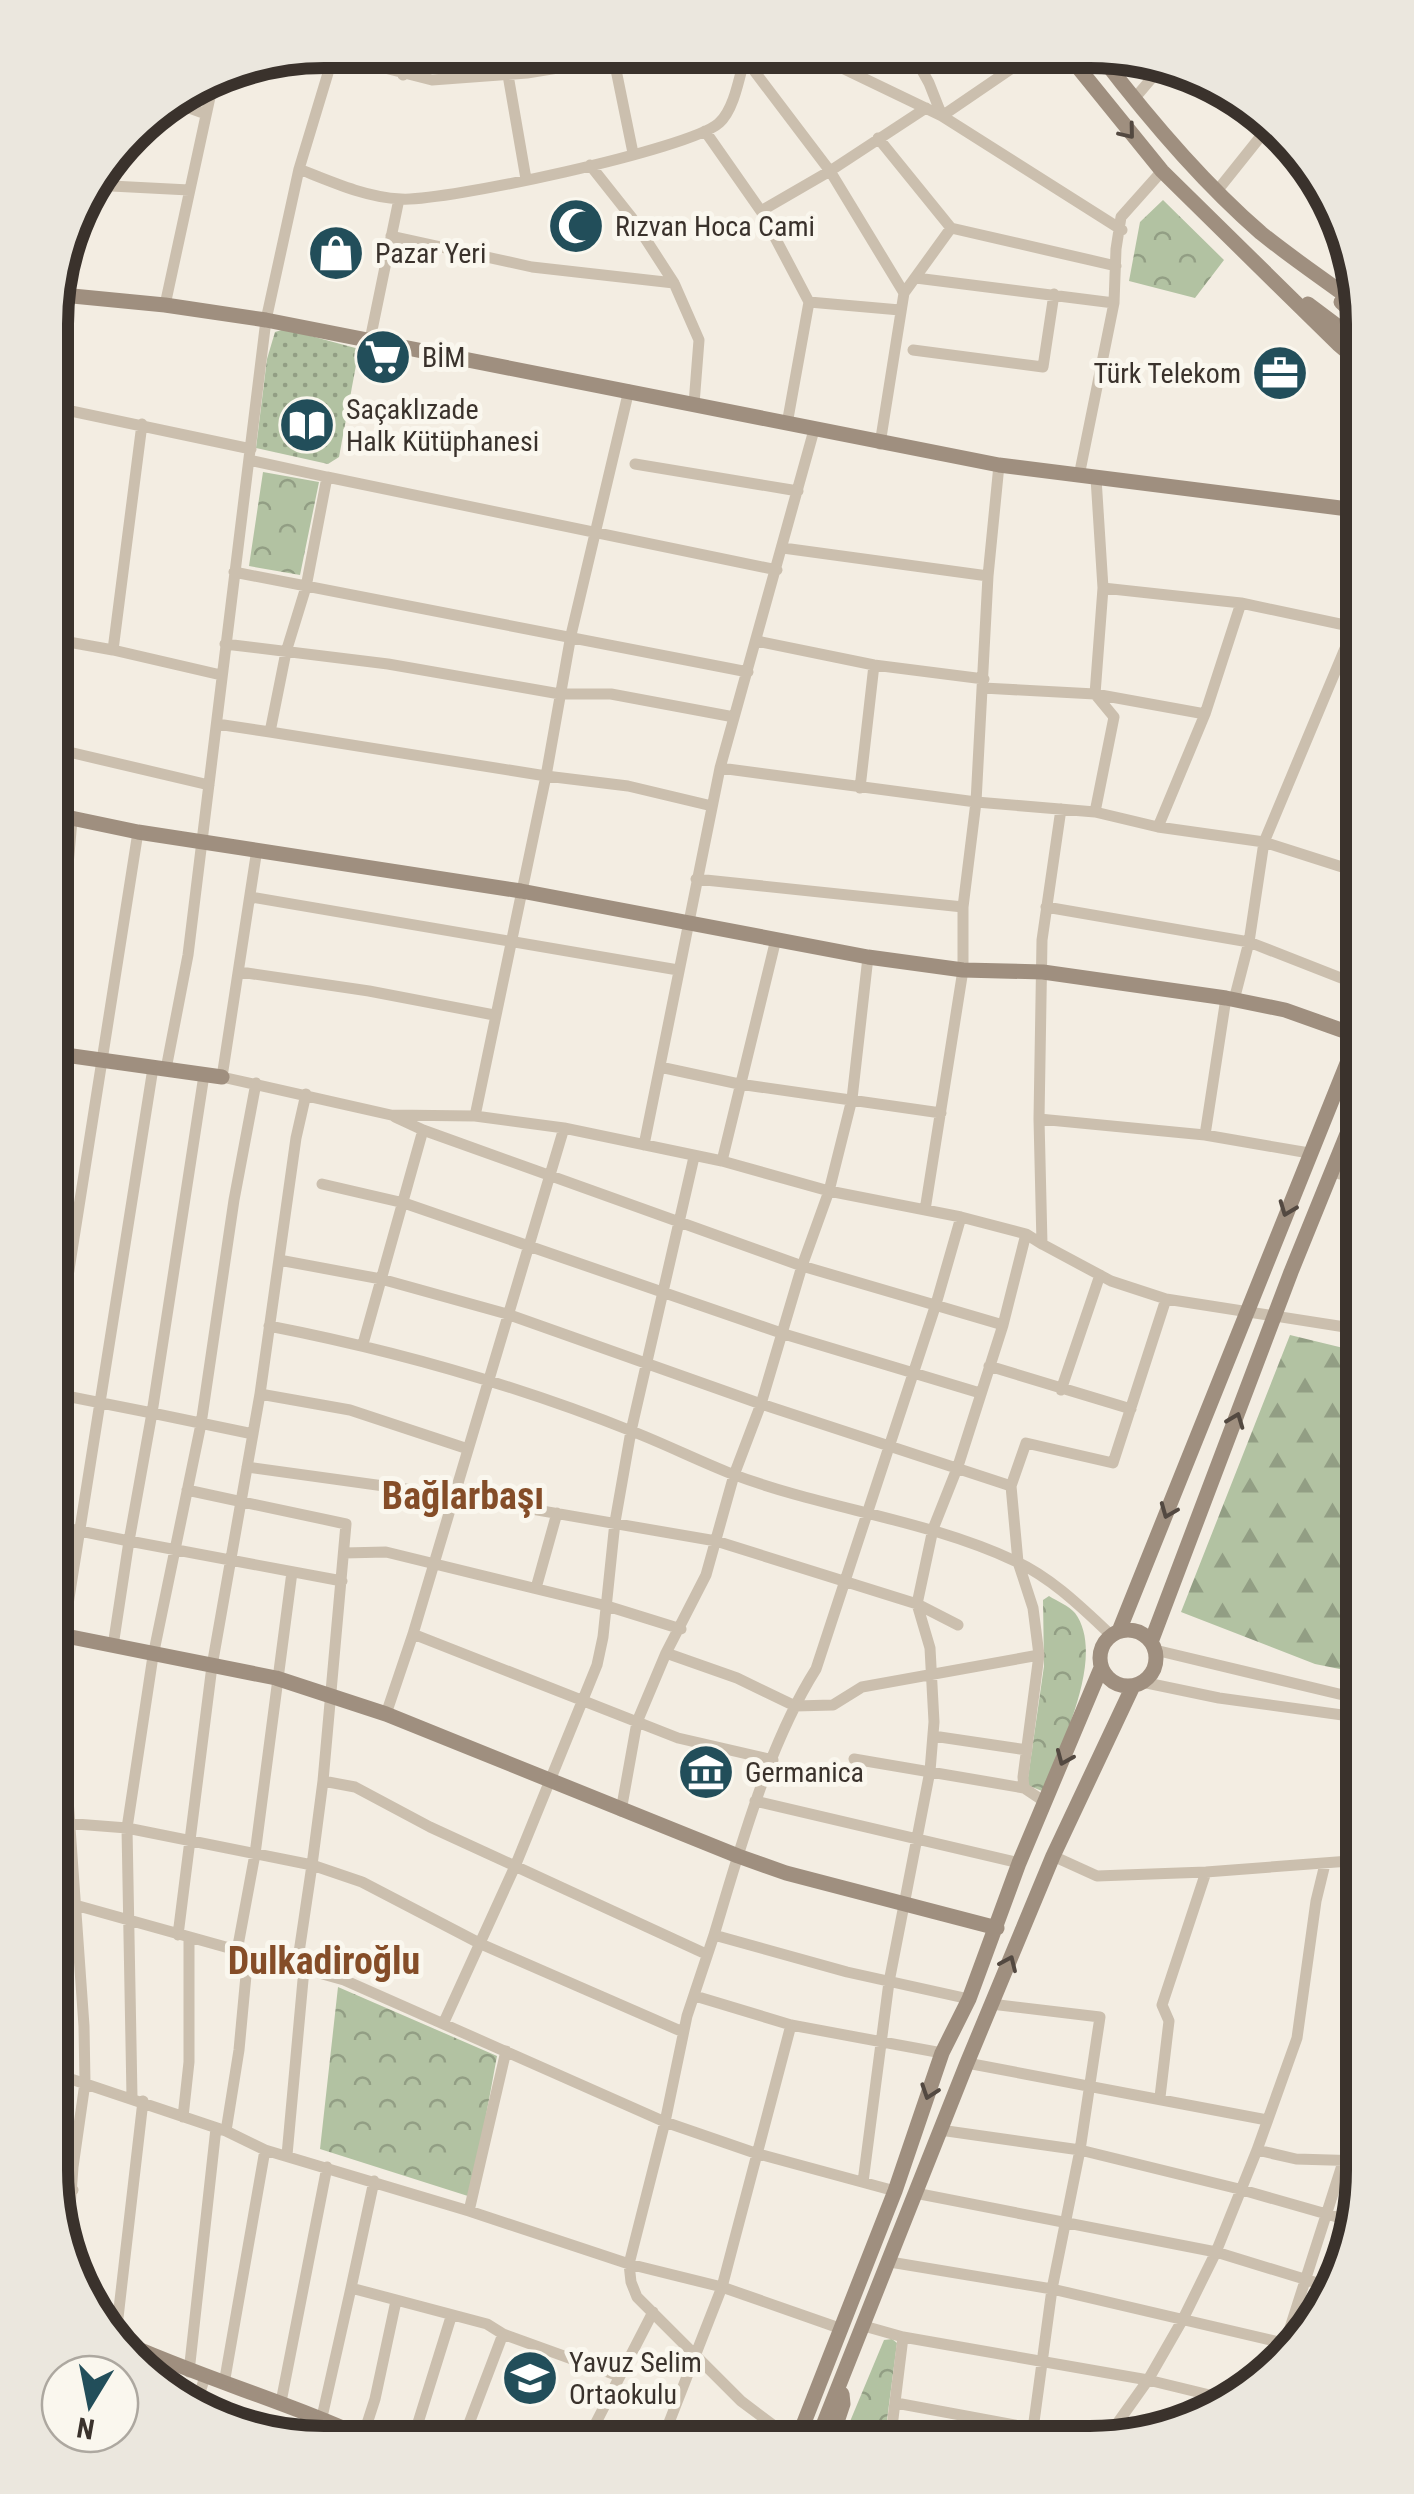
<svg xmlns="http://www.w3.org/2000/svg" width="1414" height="2494" viewBox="0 0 1414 2494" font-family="'Roboto Condensed',sans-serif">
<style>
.grass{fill:url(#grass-dots)}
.forest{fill:url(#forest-firs)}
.park{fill:url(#park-crowns)}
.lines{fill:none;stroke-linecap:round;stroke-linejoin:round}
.street{stroke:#cbbfae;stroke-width:11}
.secondary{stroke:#9f8f7f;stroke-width:15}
.oneway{stroke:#534941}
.labels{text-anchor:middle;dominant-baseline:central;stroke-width:10;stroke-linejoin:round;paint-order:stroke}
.poi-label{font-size:28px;fill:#3a322c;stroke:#faf7ee;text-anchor:start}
.district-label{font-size:38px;font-weight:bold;fill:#854d28;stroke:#faf7ee}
.rim{fill:none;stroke:#3a322c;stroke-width:12}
</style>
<defs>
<pattern id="grass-dots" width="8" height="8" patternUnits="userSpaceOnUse" patternTransform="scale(2.5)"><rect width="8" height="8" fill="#b2c2a2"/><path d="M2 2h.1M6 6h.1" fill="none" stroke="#929e84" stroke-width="1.8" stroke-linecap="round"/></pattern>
<pattern id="forest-firs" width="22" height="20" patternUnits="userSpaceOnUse" patternTransform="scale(2.5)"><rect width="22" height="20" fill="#b2c2a2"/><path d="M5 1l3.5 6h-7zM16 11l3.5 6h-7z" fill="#929e84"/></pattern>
<pattern id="park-crowns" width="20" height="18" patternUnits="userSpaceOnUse" patternTransform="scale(2.5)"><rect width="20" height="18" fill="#b2c2a2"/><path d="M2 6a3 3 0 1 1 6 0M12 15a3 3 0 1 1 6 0" fill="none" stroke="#929e84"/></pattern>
</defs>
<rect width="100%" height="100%" fill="#f3ede2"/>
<path class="grass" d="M285,329L359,349L339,457L328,464L256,448L267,359L275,332Z"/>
<path class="forest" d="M1290,1335L1364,1353V1537L1360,1560L1364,1561V1674L1315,1664L1181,1612Z"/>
<path class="park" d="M1163,200L1224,260L1195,298L1129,281L1140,222Z
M263,472L319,482L300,575L249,566Z
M1049,1596C1057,1601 1069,1606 1075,1613C1107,1656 1060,1748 1042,1791L1027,1785L1044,1666L1043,1600Z
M338,1987L497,2056L471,2197L320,2149Z
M892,2339L897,2343L884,2443H841L884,2340Z"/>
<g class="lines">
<path class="street" d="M400,50L403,75
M318,51L432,80L527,73L656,52
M524,51L527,73
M550,51L552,69
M749,53L755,72L830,171L904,293
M811,53L942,116L1122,230
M913,54L929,83L942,116L1033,54
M614,60L633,153
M508,75L526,179
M1134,99L1163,65
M170,101L206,114
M1267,129L1288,143
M705,131L761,211L809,302L787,424
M878,138L951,228L1116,266
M590,165L632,218L674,283L699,340L694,404
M299,169C332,182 365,197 401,199C443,202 691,149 719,123C735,109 740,73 746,53
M92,185L189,190
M1217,191L1273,121
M761,211L830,171L926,108
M391,236L532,267L674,283
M916,278L1114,303
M809,302L900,310
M165,305L215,74
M370,340L399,199
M913,350L1043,367L1054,294
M52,407L251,449
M142,424L113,650L221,675
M880,444L904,293L951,228
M635,464L798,491
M1079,476L1114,303L1116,249L1121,217L1162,171
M327,477L777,570
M783,548L988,576
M234,572L748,672
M1103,588L1241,603L1354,627L1364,632
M52,639L113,650
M757,641L874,665L984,679
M225,644L388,664L560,694H611L734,717
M983,688L1095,694L1205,714
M217,724L270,732L286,652L306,587L327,477L249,460
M270,732L546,776L628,786L712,806
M52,748L209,785
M720,768L976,802L1095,812L1158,827L1264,842L1364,874
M860,788L874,665
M1061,809L1042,940L1039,1119L1042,1244L1111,1281L1166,1299L1364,1330
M1095,812L1114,717L1095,694L1103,588L1096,478
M1158,827L1205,714L1241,603
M257,849L222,1077L391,1115L475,1116L564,1128L722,1161L829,1191L961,1217L1026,1234L1042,1244
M696,879L963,907
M251,897L678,970
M1046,907L1249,942L1364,987
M240,972L369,991L494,1015
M1234,1000L1249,942L1264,842L1364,603
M51,1056L72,820
M660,1067L739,1084L941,1113
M166,1069L188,955L266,320L299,169L335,50
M475,1116L546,776L571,635L629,390
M1039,1119L1205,1135L1309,1153
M564,1128L413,1634L678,1738L773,1760
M423,1130L802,1266L1003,1325
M1205,1135L1226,998
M644,1145L720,768L814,430
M722,1161L776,939
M1332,1172L1364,1180
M322,1184L404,1203L784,1334L980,1393
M925,1210L963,970V907L976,802L988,576L999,465
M961,1217L936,1304L816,1669C768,1745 740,1849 714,1935L847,1972L969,1999
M279,1260L381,1279L507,1314L761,1404L1011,1486
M269,1326C393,1350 516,1385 634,1432C667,1445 699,1461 732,1474C825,1509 925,1519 1015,1561C1052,1578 1082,1608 1111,1635
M363,1344L423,1130L395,1117
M989,1366L1131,1409
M51,1384L138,832
M1061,1390L1100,1275
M51,1393L152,1413L204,1075
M260,1394L350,1410L468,1449
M247,1467L456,1496L716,1541L917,1604L958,1625
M187,1490L346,1524L323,1781L355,1787L430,1827L706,1954
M51,1525L129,1541L152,1413L253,1434
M344,1553L386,1552L607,1606L681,1629
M536,1588L557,1513
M113,1646L129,1541L342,1581
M1155,1650L1364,1700
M666,1653L737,1678L795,1706L833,1705L862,1687L1039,1655
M1142,1682L1219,1698L1364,1718
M386,1714L413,1634
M933,1736L1027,1750
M854,1759L1024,1788
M323,1781L312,1865L362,1882L481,1944L683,2032
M755,1801L1019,1863
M1045,1802L1024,1788L1023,1777L1039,1655L1033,1608L1018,1562L1011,1486L1026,1443L1113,1463L1166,1299
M621,1811L637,1722L666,1653L706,1575L734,1475L761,1404L802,1266L829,1191L852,1099L868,957
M50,1822L127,1828L312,1865L297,1966
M1053,1856L1097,1876L1206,1872L1363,1860
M50,1898L344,1980L665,2122L755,2153L895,2191
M178,1935L212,1666L260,1394L296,1138L306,1094
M714,1935L687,2016L665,2122L629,2264L631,2282L637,2297L741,2401L789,2437
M237,1951L255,1854L292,1572
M695,1996L791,2025L942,2053
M991,2004L1100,2017L1080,2150L1052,2289L1031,2444
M444,2022L516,1864L597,1665L603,1637L615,1522L631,1431L694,1157
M967,2063L1267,2120
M50,2072L226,2131L265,2150L469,2211L629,2264L722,2287L842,2329
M132,2097L127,1828L153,1656L201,1424L234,1200L256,1083
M1160,2097L1169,2021L1162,2005L1206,1872
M183,2117L189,2062V1938
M940,2130L1080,2150L1239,2189L1351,2221
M226,2131L239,2050L248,1954
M1257,2150L1296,2159L1363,2161
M287,2155L304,1969
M374,2181L351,2288L487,2324L503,2334L619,2376
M863,2182L889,1982L930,1771L934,1722L930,1648L917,1604L933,1529L958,1466L1003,1325L1026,1234
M53,2188L73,2190
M915,2193L1216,2252L1327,2286
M469,2211L506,2051
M66,2262L73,2167L85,2083L84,2026L62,1714L63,1636L153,1068
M890,2262L1052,2289L1296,2346
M864,2326L903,2337L1148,2380L1222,2398
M116,2335L143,2101
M1281,2356L1344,2159
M189,2372L216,2128
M224,2384L265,2150
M197,2401L205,2377
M281,2402L327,2167
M896,2403L1106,2442
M322,2417L351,2288
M363,2436L375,2399L396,2301
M412,2442L451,2317
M462,2442L503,2334
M586,2442L653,2312
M1104,2442L1148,2380L1183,2319L1216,2252L1257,2150L1297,2038L1316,1901L1325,1864
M661,2443L722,2287L791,2025
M890,2443L903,2337"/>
<path class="secondary" d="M1068,55L1162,171L1338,344L1364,366
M1100,55C1148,118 1201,181 1261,233C1293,259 1328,282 1361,307
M52,294L165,305L266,320L999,465L1364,511
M1341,302L1364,323
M1308,304L1364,346
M52,814L138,832L521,891L868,957L963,970L1043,972L1226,998L1285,1010L1358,1036
M51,1053L222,1077
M1100 1658a28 28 0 1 1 56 0a28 28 0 1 1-56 0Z
M1119,1631L1364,1021
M51,1633L276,1678L386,1714L738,1856L786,1873L997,1928
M1151,1642L1291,1272L1364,1092
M120,2341C204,2379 291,2403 374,2442
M796,2443L895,2191L942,2053L969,1999L1019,1863L1101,1668
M816,2443L967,2063L1053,1856L1133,1686
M830,2443L843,2404L842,2394"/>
</g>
<defs><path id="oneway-chevron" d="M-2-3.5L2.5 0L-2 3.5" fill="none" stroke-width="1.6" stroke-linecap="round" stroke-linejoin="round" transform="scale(2.5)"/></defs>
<g class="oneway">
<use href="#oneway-chevron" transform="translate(1128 132) rotate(51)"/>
<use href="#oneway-chevron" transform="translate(1287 1209) rotate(111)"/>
<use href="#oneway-chevron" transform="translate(1236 1420) rotate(-69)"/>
<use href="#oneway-chevron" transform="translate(1168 1511) rotate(112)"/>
<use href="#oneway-chevron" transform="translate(1064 1758) rotate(113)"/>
<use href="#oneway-chevron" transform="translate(1009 1963) rotate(-66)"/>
<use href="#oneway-chevron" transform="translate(929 2092) rotate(109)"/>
</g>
<defs>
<g id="mosque-disc" transform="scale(2.875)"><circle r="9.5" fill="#224e5a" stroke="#faf7ee"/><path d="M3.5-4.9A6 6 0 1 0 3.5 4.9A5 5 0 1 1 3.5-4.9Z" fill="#fff"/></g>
<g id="shop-disc" transform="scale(2.875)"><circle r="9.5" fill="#224e5a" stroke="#faf7ee"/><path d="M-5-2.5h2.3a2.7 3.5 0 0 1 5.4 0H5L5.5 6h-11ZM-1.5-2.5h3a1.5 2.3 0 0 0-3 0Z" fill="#fff"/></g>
<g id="supermarket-disc" transform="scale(2.875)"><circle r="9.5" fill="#224e5a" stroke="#faf7ee"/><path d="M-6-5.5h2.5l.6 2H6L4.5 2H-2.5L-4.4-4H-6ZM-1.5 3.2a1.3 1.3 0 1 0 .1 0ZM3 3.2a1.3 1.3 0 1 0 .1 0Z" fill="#fff"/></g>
<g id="office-disc" transform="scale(2.875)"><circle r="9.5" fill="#224e5a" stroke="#faf7ee"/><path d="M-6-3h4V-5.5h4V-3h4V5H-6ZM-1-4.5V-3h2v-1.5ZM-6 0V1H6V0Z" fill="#fff"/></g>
<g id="library-disc" transform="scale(2.875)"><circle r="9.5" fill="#224e5a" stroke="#faf7ee"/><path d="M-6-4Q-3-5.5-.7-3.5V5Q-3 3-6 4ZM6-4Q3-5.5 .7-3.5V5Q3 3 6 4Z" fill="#fff"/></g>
<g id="museum-disc" transform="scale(2.875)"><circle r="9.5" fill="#224e5a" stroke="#faf7ee"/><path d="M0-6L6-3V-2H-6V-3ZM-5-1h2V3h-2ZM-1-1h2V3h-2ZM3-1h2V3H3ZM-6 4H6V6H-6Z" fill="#fff"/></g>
<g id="school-disc" transform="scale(2.875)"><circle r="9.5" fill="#224e5a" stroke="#faf7ee"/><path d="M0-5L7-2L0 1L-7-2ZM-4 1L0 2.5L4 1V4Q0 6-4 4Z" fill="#fff"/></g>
</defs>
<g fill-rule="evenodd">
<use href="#mosque-disc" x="576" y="226"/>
<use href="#shop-disc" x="336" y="253"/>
<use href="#supermarket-disc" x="383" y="357"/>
<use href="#office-disc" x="1280" y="373"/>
<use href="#library-disc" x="307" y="425"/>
<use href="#museum-disc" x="706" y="1772"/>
<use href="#school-disc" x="530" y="2378"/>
</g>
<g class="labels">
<g class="poi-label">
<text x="615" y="226">Rızvan Hoca Cami</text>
<text x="375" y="253">Pazar Yeri</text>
<text x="422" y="357">BİM</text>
<text x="1241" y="373" text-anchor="end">Türk Telekom</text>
<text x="346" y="409">Saçaklızade<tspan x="346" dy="32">Halk Kütüphanesi</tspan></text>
<text x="745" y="1772">Germanica</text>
<text x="569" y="2362">Yavuz Selim<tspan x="569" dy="32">Ortaokulu</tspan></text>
</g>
<g class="district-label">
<text x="463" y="1496">Bağlarbaşı</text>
<text x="324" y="1961">Dulkadiroğlu</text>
</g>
</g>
<path d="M0 0H1414V2494H0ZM324 68H1090A256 256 0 0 1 1346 324V2170A256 256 0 0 1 1090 2426H324A256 256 0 0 1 68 2170V324A256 256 0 0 1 324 68Z" fill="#ebe7de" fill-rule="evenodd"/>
<path class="rim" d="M324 68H1090A256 256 0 0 1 1346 324V2170A256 256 0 0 1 1090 2426H324A256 256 0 0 1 68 2170V324A256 256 0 0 1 324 68Z"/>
<g transform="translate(90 2404) rotate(190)"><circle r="48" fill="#faf7ee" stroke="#ada8a0" stroke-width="2.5"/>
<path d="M0-8L18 38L0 25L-18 38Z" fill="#224e5a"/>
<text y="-15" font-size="28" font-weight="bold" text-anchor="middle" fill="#3a322c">N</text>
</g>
</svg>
